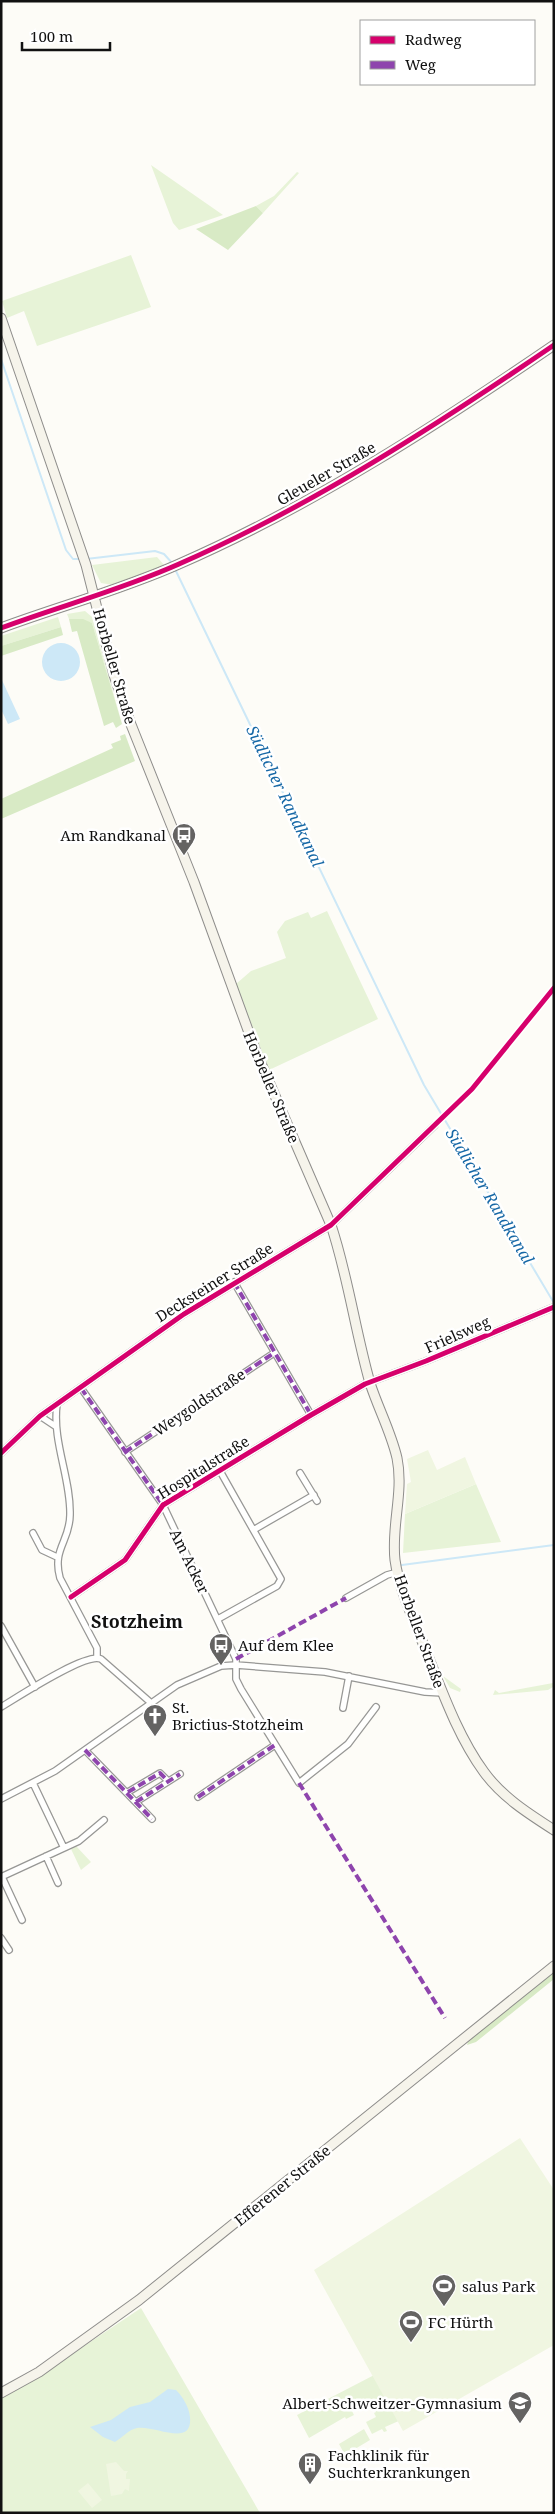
<svg xmlns="http://www.w3.org/2000/svg" width="555" height="2514" viewBox="0 0 555 2514" font-family="'Noto Serif',serif">
<style>
.green{fill:#e7f3d7}
.forest{fill:#d8eac5}
.pitch{fill:#f0f6e1}
.water{fill:#cde8f7}
.lines{fill:none;stroke-linecap:round;stroke-linejoin:round}
.stream{stroke:#cde8f7;stroke-width:2}
.street-casing{stroke:#979795;stroke-width:8}
.secondary-casing{stroke:#8e8d8b;stroke-width:11}
.street{stroke:#fffffe;stroke-width:5.5}
.secondary{stroke:#f6f4eb;stroke-width:9}
.quiet{stroke:#8e44ad;stroke-width:4;stroke-dasharray:8 4;stroke-linecap:butt}
.cycleway-casing{stroke:#fff;stroke-width:8}
.cycleway{stroke:#d6006c;stroke-width:5}
.labels{text-anchor:middle;dominant-baseline:central;stroke-width:5;stroke-linejoin:round;paint-order:stroke}
.street-label{font-size:15px;fill:#111;stroke:#fff}
.poi-label{font-size:15px;fill:#111;stroke:#fff;text-anchor:start}
.water-label{font-size:16px;font-style:italic;fill:#1768a6;stroke:#fff}
.quarter-label{font-size:18px;font-weight:bold;fill:#111;stroke:#fff}
</style>
<rect width="100%" height="100%" fill="#fdfcf7"/>
<path class="green" d="M151,165L223,215L179,230L173,223Z
M297,172L299,173L263,213L256,206L274,196Z
M131,255L151,307L37,346L24,311L7,318L2,301Z
M157,557L165,566L113,585L101,583L92,565Z
M85,611L92,617L122,724L92,623L76,619H69L67,614Z
M58,617L61,627L1,646V636Z
M327,911L378,1019L269,1070L236,984L251,971L286,958L277,932L285,921L308,912L311,918Z
M476,1484L501,1542L403,1553L405,1514Z
M443,1676L461,1689L460,1692L450,1688Z
M553,1683V1687L548,1690L493,1695L495,1690L499,1693Z
M76,1846L91,1862L81,1870L71,1849Z
M141,2308L260,2513H1V2397L29,2383Z
M380,2372L401,2420L385,2427L387,2431L384,2432L382,2429L372,2434L366,2422L376,2417L374,2413L376,2412L373,2403L364,2407L362,2405L352,2411L354,2415L346,2419L345,2417L309,2438L297,2415Z
M364,2429L370,2440L345,2455L339,2444Z"/>
<path class="forest" d="M256,206L263,213L228,250L196,229Z
M69,619H83L92,623L122,724L116,728L113,722L104,726L77,631L72,632Z
M61,627L63,635L1,656V646Z
M125,734L135,761L1,819V799L113,748L111,744L121,740L120,736Z
M554,1971V1979L476,2042L467,2045L469,2039Z"/>
<path class="pitch" d="M428,1450L437,1470L465,1457L476,1484L405,1514L407,1484L411,1482L407,1459Z
M520,2138L554,2190V2345L403,2431L314,2270Z
M116,2462L124,2471H128L126,2474V2479H130L129,2491L125,2489L122,2494L111,2496L106,2464Z
M88,2483L102,2500L92,2508L78,2491Z"/>
<path class="water" d="M42 662a19 19 0 1 1 38 0a19 19 0 1 1-38 0Z
M1,678L20,719L8,724L1,709Z
M168,2389L176,2390C183,2397 189,2407 190,2417C193,2448 155,2425 137,2428C128,2430 123,2437 115,2442L103,2437L90,2427L111,2420L130,2407L150,2402Z"/>
<g class="lines">
<path class="stream" d="M1,359L66,550L73,559H82
M86,559L155,551L164,554L173,564
M175,569L424,1085L554,1303
M402,1565L554,1545"/>
<g class="street-casing">
<path id="street" d="M234,1282L311,1415
M81,1388L163,1505L236,1659V1679L241,1689L299,1783L348,1744L376,1707
M57,1404C52,1442 71,1478 70,1515C70,1541 52,1549 60,1578L97,1648V1657
M40,1416L55,1426
M125,1452L274,1353
M1,1453L40,1416L184,1314L331,1225L435,1125
M300,1473L317,1501
M255,1529L314,1495
M33,1533L42,1550L57,1557
M71,1597L125,1560L163,1505L311,1415L365,1384L426,1361L554,1307
M346,1598L387,1575L398,1572
M218,1619L277,1586L281,1579L220,1471
M1,1626L35,1687
M1,1707C18,1697 86,1652 101,1659L150,1702
M343,1708L349,1676
M85,1750L152,1819
M33,1783L64,1848
M128,1792L160,1773L168,1781
M198,1797L275,1745
M1,1799L55,1771L177,1685L221,1666L236,1665L325,1672L425,1692L443,1693
M136,1802L180,1774
M46,1856L58,1883
M1,1877L79,1841L104,1820
M2,1877L22,1920
M1,1938L9,1950"/>
</g>
<g class="secondary-casing">
<path id="secondary" d="M1,318L86,565L114,675L130,722L194,882L256,1052L331,1225C348,1276 355,1330 370,1383C378,1408 391,1432 397,1458C404,1492 391,1526 395,1560C399,1589 413,1618 424,1646C441,1688 457,1735 484,1772C502,1797 529,1814 554,1830
M1,628C60,606 121,590 179,564C310,507 437,425 554,345
M1,2393L39,2372L139,2300L554,1966"/>
</g>
<use href="#street" class="street"/>
<use href="#secondary" class="secondary"/>
<path class="quiet" d="M234,1282L311,1415
M81,1388L163,1505
M125,1452L274,1353
M236,1659L346,1598
M85,1750L152,1819
M299,1783L445,2018
M128,1792L160,1773L168,1781
M198,1797L275,1745
M136,1802L180,1774"/>
<g class="cycleway-casing">
<path id="cycleway" d="M1,628C60,606 121,590 179,564C310,507 437,425 554,345
M1,1453L40,1416L184,1314L331,1225L472,1089L554,988
M71,1597L125,1560L163,1505L311,1415L365,1384L426,1361L554,1307"/>
</g>
<use href="#cycleway" class="cycleway"/>
</g>
<defs>
<g id="bus-pin" transform="scale(1.25)"><path d="M0 17L-7.5 6A9.5 9.5 0 1 1 7.5 6Z" fill="#646362" stroke="#fff"/><path d="M-5-6H5V4H4V6H2V4H-2V6H-4V4H-5ZM-3.5-4V0h7V-4ZM-3.5 1.2v1.5H-2V1.2ZM2 1.2v1.5H3.5V1.2Z" fill="#fff"/></g>
<g id="church-pin" transform="scale(1.25)"><path d="M0 17L-7.5 6A9.5 9.5 0 1 1 7.5 6Z" fill="#646362" stroke="#fff"/><path d="M-1.2-6h2.4v3.5h3.3v2.4h-3.3V6h-2.4V-.1h-3.3v-2.4h3.3Z" fill="#fff"/></g>
<g id="stadium-pin" transform="scale(1.25)"><path d="M0 17L-7.5 6A9.5 9.5 0 1 1 7.5 6Z" fill="#646362" stroke="#fff"/><path d="M0-5a6.5 5 0 1 0 0 10a6.5 5 0 1 0 0-10ZM-3.5-1.8h7v3.6h-7Z" fill="#fff"/></g>
<g id="school-pin" transform="scale(1.25)"><path d="M0 17L-7.5 6A9.5 9.5 0 1 1 7.5 6Z" fill="#646362" stroke="#fff"/><path d="M0-5L7-2L0 1L-7-2ZM-4 1L0 2.5L4 1V4Q0 6-4 4Z" fill="#fff"/></g>
<g id="building-pin" transform="scale(1.25)"><path d="M0 17L-7.5 6A9.5 9.5 0 1 1 7.5 6Z" fill="#646362" stroke="#fff"/><path d="M-4-6H4V6H1V3H-1V6H-4ZM-2.5-4.3h1.7v1.8h-1.7ZM.8-4.3h1.7v1.8H.8ZM-2.5-1h1.7V.8h-1.7ZM.8-1h1.7V.8H.8Z" fill="#fff"/></g>
</defs>
<g fill-rule="evenodd">
<use href="#bus-pin" x="184" y="835"/>
<use href="#bus-pin" x="221" y="1645"/>
<use href="#church-pin" x="155" y="1716"/>
<use href="#stadium-pin" x="444" y="2286"/>
<use href="#stadium-pin" x="411" y="2322"/>
<use href="#school-pin" x="520" y="2403"/>
<use href="#building-pin" x="310" y="2464"/>
</g>
<g class="labels">
<g class="street-label">
<text transform="translate(326 473) rotate(-30)">Gleueler Straße</text>
<text transform="translate(115 666) rotate(74)">Horbeller Straße</text>
<text transform="translate(272 1087) rotate(67)">Horbeller Straße</text>
<text transform="translate(214 1282) rotate(-32)">Decksteiner Straße</text>
<text transform="translate(457 1334) rotate(-24)">Frielsweg</text>
<text transform="translate(199 1402) rotate(-34)">Weygoldstraße</text>
<text transform="translate(203 1467) rotate(-32)">Hospitalstraße</text>
<text transform="translate(190 1561) rotate(64)">Am Acker</text>
<text transform="translate(420 1631) rotate(70)">Horbeller Straße</text>
<text transform="translate(282 2185) rotate(-39)">Efferener Straße</text>
</g>
<g class="poi-label">
<text x="166" y="835" text-anchor="end">Am Randkanal</text>
<text x="238" y="1645">Auf dem Klee</text>
<text x="172" y="1707">St.<tspan x="172" dy="17">Brictius-Stotzheim</tspan></text>
<text x="462" y="2286">salus Park</text>
<text x="428" y="2322">FC Hürth</text>
<text x="502" y="2403" text-anchor="end">Albert-Schweitzer-Gymnasium</text>
<text x="328" y="2455">Fachklinik für<tspan x="328" dy="17">Suchterkrankungen</tspan></text>
</g>
<g class="water-label">
<text transform="translate(285 796) rotate(64)">Südlicher Randkanal</text>
<text transform="translate(490 1196) rotate(59)">Südlicher Randkanal</text>
</g>
<g class="quarter-label">
<text x="137" y="1621">Stotzheim</text>
</g>
</g>
<rect width="555" height="2514" fill="none" stroke="#111111" stroke-width="5"/>
<rect x="360" y="20" width="175" height="65" fill="#ffffff" stroke="#a0a0a0"/>
<rect x="370" y="36" width="25" height="8" fill="#d6006c" stroke="#a0a0a0"/>
<text x="405" y="45" font-size="15" fill="#111111">Radweg</text>
<rect x="370" y="61" width="25" height="8" fill="#8e44ad" stroke="#a0a0a0"/>
<text x="405" y="70" font-size="15" fill="#111111">Weg</text>
<path d="M22 42v8h88v-8" fill="none" stroke="#111111" stroke-width="2.5"/>
<text x="30" y="42" font-size="15" fill="#111111" stroke="#ffffff" stroke-width="4" paint-order="stroke">100 m</text>
</svg>
